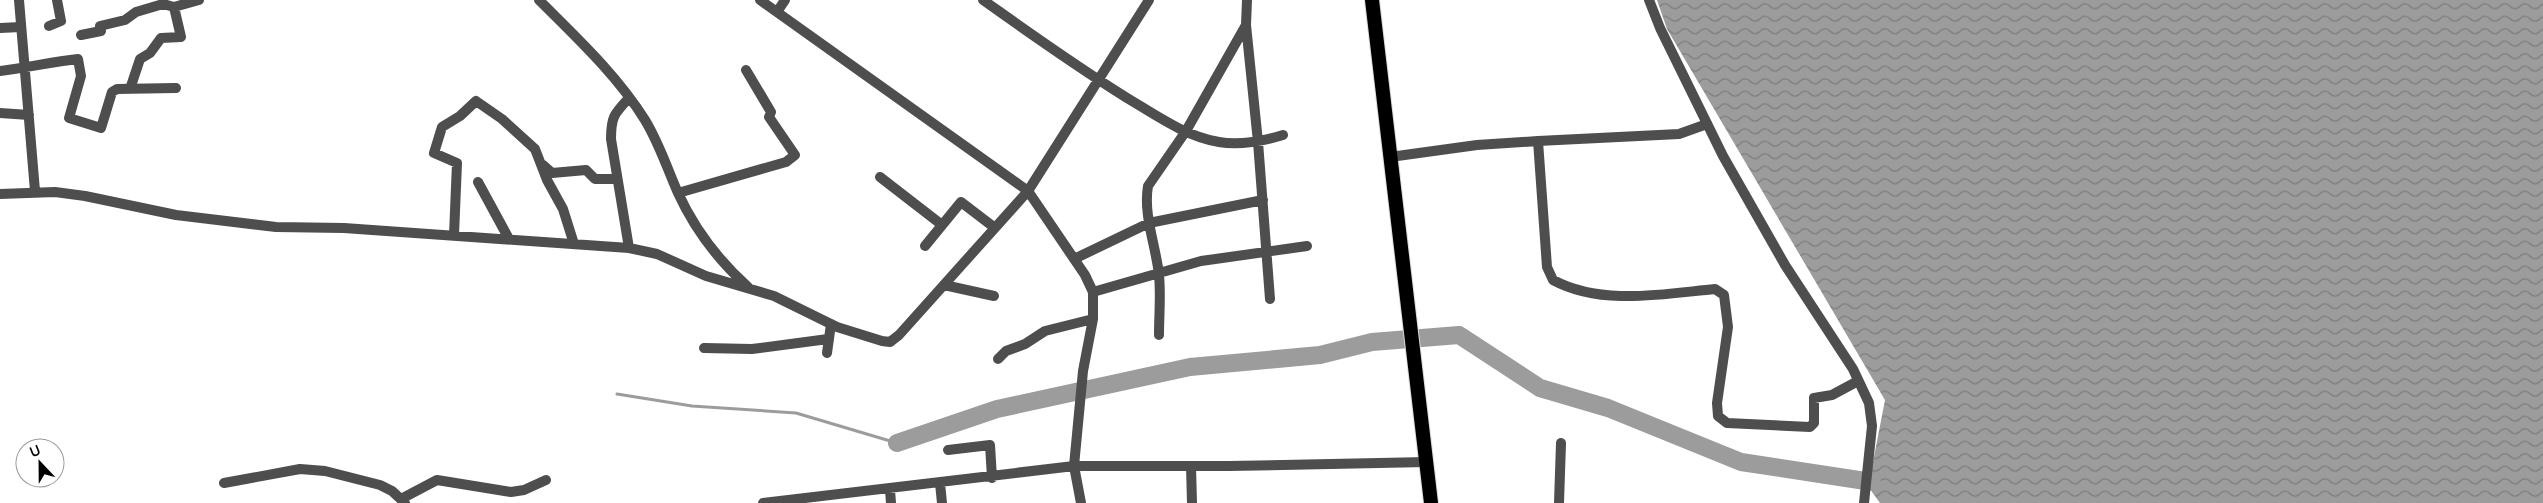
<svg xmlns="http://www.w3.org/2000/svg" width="2543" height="503" viewBox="0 0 2543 503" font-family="Manrope,sans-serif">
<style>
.water{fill:url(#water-waves)}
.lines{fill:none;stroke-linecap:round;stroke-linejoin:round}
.stream{stroke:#9c9c9c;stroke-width:3}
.river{stroke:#9c9c9c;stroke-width:18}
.trunk-casing{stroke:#dbdbdb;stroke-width:16}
.minor{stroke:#4e4e4e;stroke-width:10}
.tertiary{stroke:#4e4e4e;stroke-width:10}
.trunk{stroke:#000;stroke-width:14}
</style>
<defs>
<pattern id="water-waves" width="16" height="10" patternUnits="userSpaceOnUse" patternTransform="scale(1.25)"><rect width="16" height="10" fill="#9c9c9c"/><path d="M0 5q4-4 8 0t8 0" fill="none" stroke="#7d7d7d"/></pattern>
</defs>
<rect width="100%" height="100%" fill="#fff"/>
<path class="water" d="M1657,0H2543V503H1880L1872,492V467L1885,400L1667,29Z"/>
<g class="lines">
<path class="stream" d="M617,394L692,406L796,413L897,443"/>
<path class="river" d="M897,443L997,409L1190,367L1320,355L1372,342L1459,335L1540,388L1608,408L1741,462L1872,482"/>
<g class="trunk-casing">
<path id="trunk" d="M1372,0L1431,503"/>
</g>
<path class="minor" d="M19,0L35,191
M539,0C576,37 617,75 645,120C659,143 667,168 678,193C695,230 718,260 748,287
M760,0L1028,191L1085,275L1093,292V319L1083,371L1074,466L1081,503
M983,0C1034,36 1084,72 1137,104C1163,120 1189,137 1219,142C1241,146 1263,141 1283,135
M777,12L785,0
M1246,25L1258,142L1270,299
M49,26L61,21L57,0
M0,28L21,27
M81,35L101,31L100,26L125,20L136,12L163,4L174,7L199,0
M0,71C26,68 51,62 78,59L81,76L69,118L101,128L112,92L117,89L176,88
M130,89L140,59L150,53L161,38L181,37L174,7
M0,113L29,115
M1538,141L1679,134L1707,124
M1390,157L1477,145L1538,141L1547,267L1553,280C1601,306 1663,294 1715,289L1724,295L1728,327L1717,403L1718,416L1727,423L1810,427L1814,423V398L1832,395L1858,381
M543,165L552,173L586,170L595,179H617
M880,177L942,225
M478,182L509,239
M678,193L786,162L795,155L769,117L771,112L746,70
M0,194L55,192L85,196L176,215L276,227L344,228L629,248L657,254L706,276L774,296L837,327L882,341L890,342L899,335L1028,191L1149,0
M454,235L457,163L434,153L442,127L460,116L476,101L502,119L535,149L547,180L563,209L574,244
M925,246L961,202L995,228
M629,248L611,139C611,117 614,114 629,98
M1074,259L1149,223L1263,200
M944,285L994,296
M1093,292L1201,261L1307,246
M1159,335C1159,315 1161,295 1159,275C1156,246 1143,215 1148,186L1186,131L1246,25L1247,0
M704,348L752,349L828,339
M827,353L831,324
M998,359L1006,351L1025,344L1045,331L1093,319
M948,450L990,445L992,478
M1191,466L1192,503
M224,483L300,469L325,471L380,485L392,491L405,503
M940,483L942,503
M890,490L891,503
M401,499L437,480L511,492L524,490L546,480
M763,503L1074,466H1229L1427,462
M1559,503L1561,443"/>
<path class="tertiary" d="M1649,0L1660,28L1723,156L1785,265L1853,369L1869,403L1872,426L1864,503"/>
<use href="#trunk" class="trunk"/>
</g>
<g transform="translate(40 463) rotate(338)"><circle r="24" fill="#ffffff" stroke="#999999"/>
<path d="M0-4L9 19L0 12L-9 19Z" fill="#000000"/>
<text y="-8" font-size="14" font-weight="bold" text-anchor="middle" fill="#000000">U</text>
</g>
</svg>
